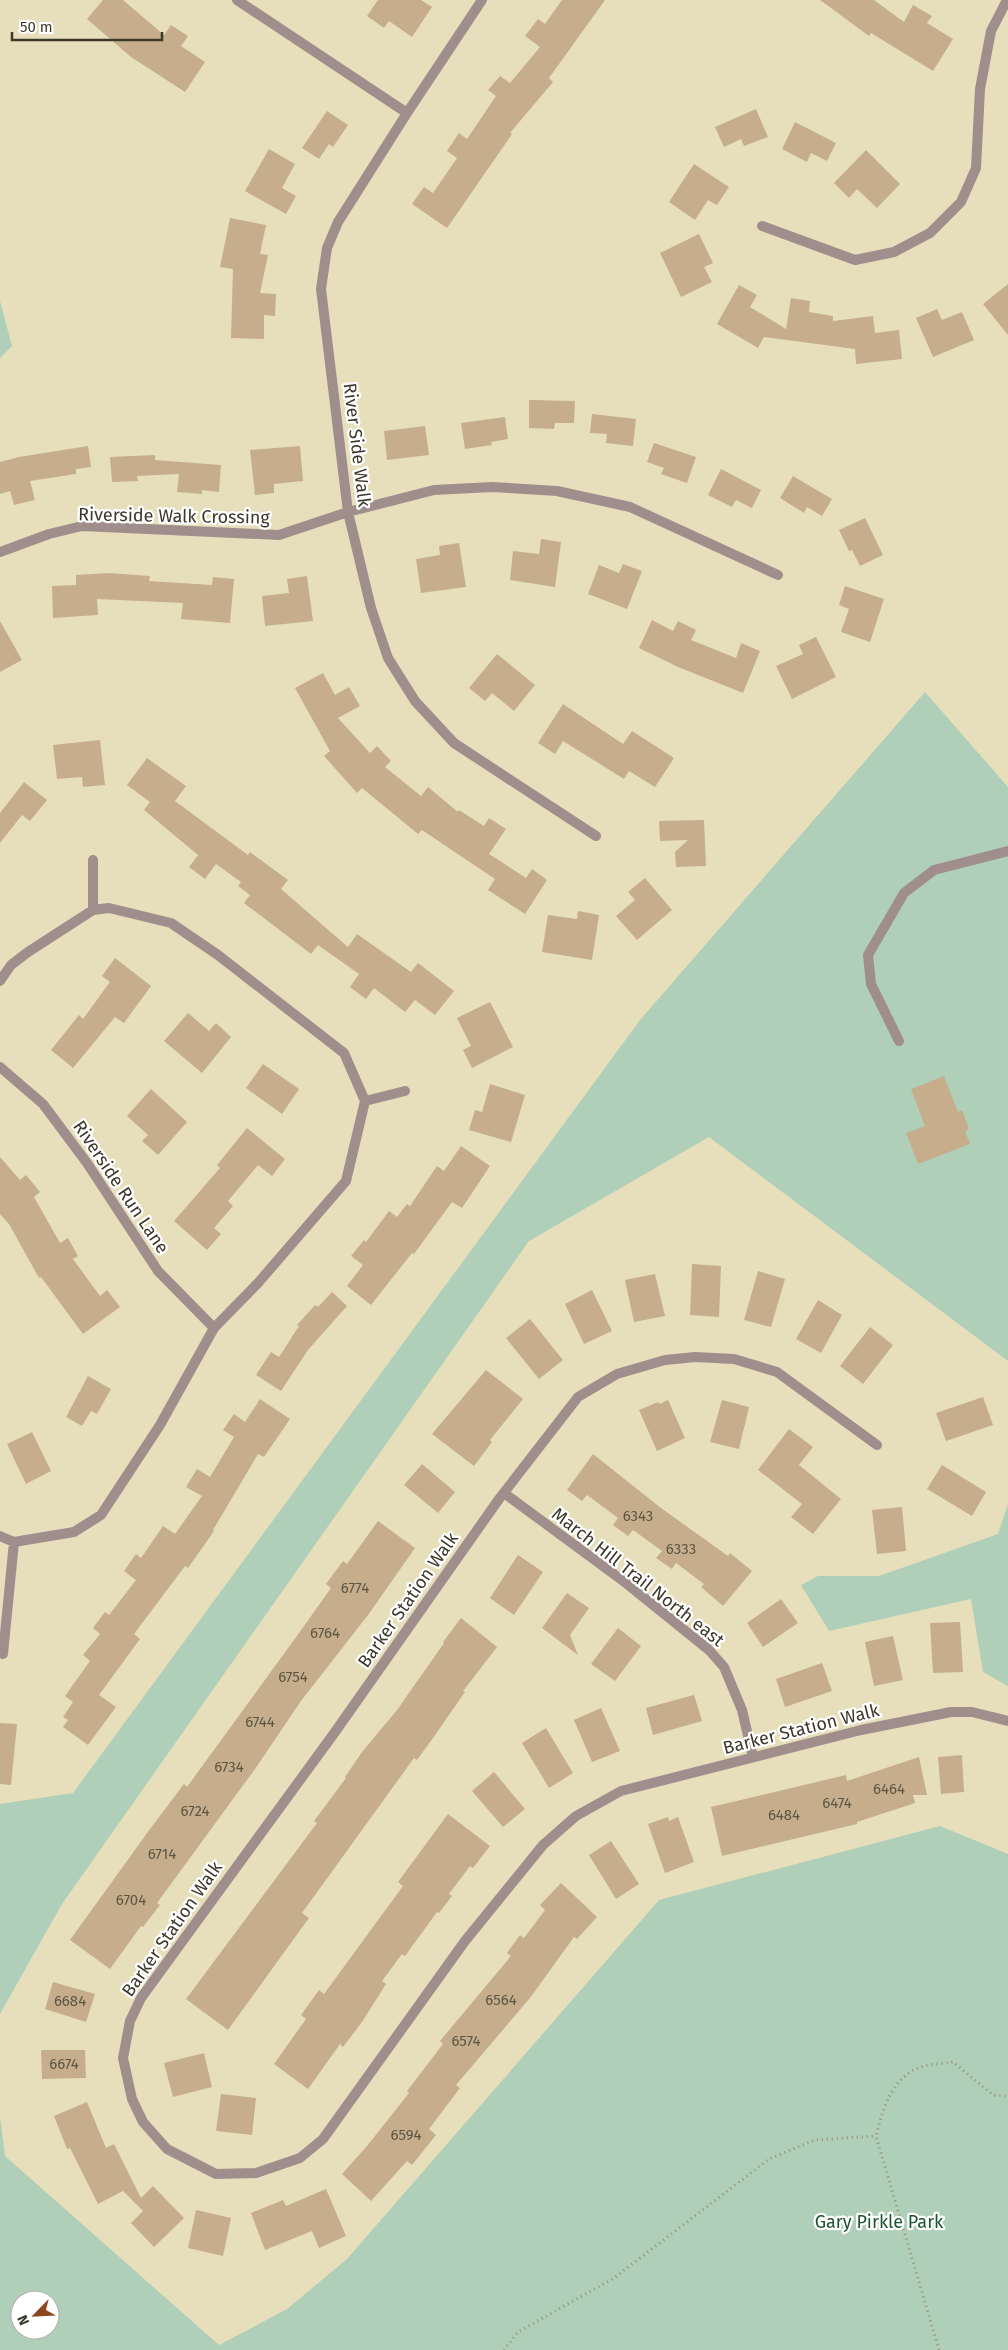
<svg xmlns="http://www.w3.org/2000/svg" width="1008" height="2350" viewBox="0 0 1008 2350" font-family="'Fira Sans',sans-serif">
<style>
.green{fill:#b0cfb8;fill-rule:evenodd}
.building{fill:#c6ae8c}
.lines{fill:none;stroke-linecap:round;stroke-linejoin:round}
.path{stroke:#969177;stroke-width:3;stroke-dasharray:1 4;stroke-linecap:butt}
.service{stroke:#a08e8d;stroke-width:10}
.minor{stroke:#a08e8d;stroke-width:10}
.labels{text-anchor:middle;dominant-baseline:central;stroke-width:4.5;stroke-linejoin:round;paint-order:stroke}
.number-label{font-size:15px;fill:#5e5643}
.street-label{font-size:18px;fill:#3c392b;stroke:#fff}
.park-label{font-size:18px;fill:#1c5430;stroke:#fff}
</style>
<rect width="100%" height="100%" fill="#e7dfbb"/>
<path class="green" d="M0,301L12,346L0,358Z
M925,692L1008,787V1361L709,1137L529,1241L62,1904L0,2014V1804L73,1793L640,1020Z
M1008,1504V1686L983,1672L971,1599L829,1631L801,1585L818,1576H879L998,1534Z
M940,1826L1008,1854V2350H0V2117L5,2156L219,2345L287,2309L347,2259L659,1900ZM20,2300H50V2330H20Z"/>
<path class="building" d="M103,0H123L164,35L171,25L188,36L181,46L205,62L185,92L131,57L87,19Z
M378,0H421L432,7L412,37L389,21L384,28L367,16Z
M562,0H605L549,78L553,82L510,133L512,134L447,228L412,204L424,187L433,193L457,158L447,151L459,133L467,139L496,96L488,90L500,76L510,83L540,47L525,36L538,19L545,24Z
M820,0H874L904,22L913,5L932,16L927,23L953,39L933,71L871,33L869,36Z
M756,109L768,137L744,146L741,139L724,147L715,127Z
M327,111L348,125L333,147L329,144L319,159L302,148Z
M795,122L836,143L827,161L811,153L807,162L782,149Z
M269,149L295,164L282,188L296,196L286,214L245,191Z
M866,150L900,184L877,208L857,189L849,198L834,183Z
M694,164L729,187L717,205L708,200L695,220L669,202Z
M230,218L266,225L260,254L268,255L260,293L276,294L275,316L264,315V339L231,338L233,269L220,267Z
M699,234L713,263L704,267L712,282L681,297L660,253Z
M1008,284V335L983,304Z
M739,285L757,295L750,307L786,329L791,298L810,301L809,312L833,316V321L873,316L875,333L899,330L902,359L856,364L855,349L764,337L758,348L717,324Z
M937,309L942,320L962,312L974,340L933,357L916,318Z
M529,400L575,401L574,423H555L554,429L529,428Z
M592,414L636,419L633,446L606,443L607,434L590,433Z
M505,417L508,439L491,442L492,445L465,449L461,423Z
M425,426L429,455L387,460L384,431Z
M654,443L696,457L687,483L661,474L664,468L647,462Z
M88,446L91,467L76,469V474L30,481L35,500L14,505L10,491L0,494V462L19,457Z
M300,446L303,481L274,484V493L255,495L250,450Z
M155,455V460L221,465L219,492L202,490V494L177,492L179,474L137,476L138,481L112,482L110,457Z
M721,469L761,490L752,508L736,500L732,507L708,495Z
M793,476L832,499L822,516L807,507L804,513L780,498Z
M865,518L883,555L860,566L852,550L849,551L839,530Z
M541,539L561,542L555,587L510,580L513,551L539,554Z
M459,543L466,587L421,593L416,559L440,555L439,546Z
M623,564L642,571L627,609L588,594L599,565L619,573Z
M109,573L150,576L149,581L212,585L213,577L234,579L230,623L181,619L183,603L97,599L98,615L53,618L52,586L76,585V575Z
M307,576L313,621L265,626L262,596L289,593L287,579Z
M845,586L884,599L870,642L841,632L849,609L839,605Z
M652,620L673,631L678,621L696,630L691,640L736,658L741,643L760,651L743,693L678,667L639,648Z
M0,621L22,660L0,672Z
M816,637L836,677L792,699L776,666L803,654L799,645Z
M497,654L535,685L514,711L492,693L485,701L469,688Z
M323,673L335,695L349,687L360,706L338,718L370,753L377,746L391,761L385,767L421,796L428,787L458,812L459,810L484,826L489,818L506,829L489,854L526,878L532,869L547,880L525,914L488,890L495,879L422,830L418,834L362,788L357,793L324,756L330,751L295,688Z
M563,704L623,744L632,731L674,758L655,787L629,771L624,779L563,741L555,754L538,743Z
M100,740L105,785L83,787L82,777L57,779L53,745Z
M147,758L186,786L175,801L248,855L250,852L288,880L281,889L348,947L357,934L411,972L418,963L454,991L435,1015L415,1000L405,1012L374,988L366,999L350,987L359,974L318,945L311,954L244,903L250,895L238,886L241,882L216,864L205,879L189,867L198,855L144,810L150,802L127,785Z
M24,782L47,800L30,821L22,815L0,843V813Z
M704,820L706,866L676,867L675,852L688,840L660,841L659,821Z
M645,878L672,910L637,940L616,916L635,900L628,892Z
M578,911L599,915L592,960L542,952L548,915L577,919Z
M115,958L151,986L124,1023L115,1017L73,1068L51,1050L79,1015L83,1019L110,982L102,976Z
M490,1002L513,1047L472,1068L463,1050L471,1046L457,1018Z
M188,1013L209,1031L216,1023L231,1037L202,1073L164,1041Z
M263,1064L299,1089L282,1114L246,1088Z
M944,1076L958,1112L962,1110L969,1129L965,1131L970,1144L918,1164L906,1133L925,1126L911,1089Z
M490,1084L525,1095L511,1142L469,1130L475,1110L482,1112Z
M151,1089L187,1122L158,1155L142,1141L148,1135L127,1116Z
M247,1128L285,1159L272,1176L258,1165L228,1201L233,1206L214,1228L221,1234L207,1250L174,1221L220,1168L217,1165Z
M461,1146L490,1166L462,1208L452,1202L414,1254L412,1253L371,1305L347,1286L363,1265L351,1256L364,1240L366,1242L389,1211L397,1217L407,1204L410,1206L437,1166L444,1171Z
M0,1157L20,1180L26,1175L40,1192L34,1197L60,1243L68,1238L78,1256L73,1259L100,1296L107,1290L120,1307L83,1334L41,1277L39,1278L9,1224L0,1214Z
M692,1264L721,1266L719,1317L690,1315Z
M758,1271L785,1279L771,1327L744,1320Z
M655,1274L665,1316L634,1322L625,1280Z
M592,1290L612,1331L584,1344L565,1304Z
M332,1292L347,1306L308,1350L281,1391L256,1375L271,1352L279,1357L299,1326L297,1325L315,1305L318,1307Z
M818,1300L842,1315L821,1353L796,1339Z
M530,1319L563,1360L539,1379L506,1338Z
M870,1327L893,1345L863,1384L840,1366Z
M486,1370L523,1399L490,1440L492,1442L474,1466L432,1434Z
M88,1376L111,1389L97,1414L91,1411L82,1426L66,1417Z
M983,1397L993,1425L946,1441L936,1413Z
M260,1399L290,1419L264,1457L258,1454L213,1530L214,1531L188,1568L185,1566L134,1634L140,1639L99,1695L116,1707L88,1745L63,1727L68,1720L63,1717L73,1702L65,1696L90,1661L83,1655L100,1634L93,1628L105,1612L109,1615L136,1580L124,1571L136,1554L141,1558L163,1526L175,1534L202,1496L186,1487L197,1469L210,1477L234,1437L223,1430L234,1414L245,1422Z
M668,1400L685,1438L657,1451L639,1410L658,1402L660,1404Z
M722,1400L749,1407L739,1449L710,1442Z
M789,1429L813,1447L799,1465L841,1499L813,1534L791,1517L802,1504L758,1470Z
M32,1432L51,1471L26,1484L7,1444Z
M593,1454L661,1508L728,1556L730,1553L752,1571L723,1606L701,1587L704,1584L676,1563L672,1569L656,1558L662,1551L633,1530L628,1536L613,1525L618,1518L587,1495L582,1501L567,1490Z
M422,1464L455,1492L438,1513L404,1485Z
M942,1465L986,1492L972,1516L927,1489Z
M902,1507L906,1551L877,1554L872,1510Z
M378,1521L415,1548L368,1615L301,1701L255,1769L157,1903L160,1905L143,1927L141,1926L110,1969L70,1940L150,1829L184,1784L187,1787L299,1633L331,1588L326,1584L343,1561L347,1564Z
M518,1555L543,1572L514,1615L490,1598Z
M567,1593L589,1608L570,1635L578,1655L542,1628Z
M781,1599L798,1623L763,1647L747,1623Z
M461,1618L497,1647L463,1691L465,1692L433,1738L417,1760L414,1758L302,1913L309,1918L228,2030L186,1999L317,1823L314,1821L346,1778L345,1777L362,1752L397,1710L444,1643L443,1642Z
M960,1622L963,1672L933,1673L930,1623Z
M618,1628L641,1646L615,1681L591,1664Z
M893,1636L903,1680L874,1686L865,1642Z
M822,1663L832,1691L785,1707L776,1679Z
M694,1695L702,1721L653,1735L646,1708Z
M601,1708L620,1751L592,1762L574,1720Z
M0,1723L17,1724L11,1785L0,1784Z
M546,1728L573,1773L549,1788L522,1743Z
M962,1755L964,1792L941,1794L938,1757Z
M919,1757L927,1795H913L915,1803L857,1822V1824L722,1856L711,1807L846,1775L847,1781Z
M494,1772L525,1809L503,1827L472,1791Z
M448,1814L490,1846L473,1868L470,1866L449,1894L452,1896L439,1913L437,1912L405,1956L402,1954L382,1981L386,1984L362,2022L343,2047L340,2044L308,2089L274,2064L306,2019L301,2015L319,1990L324,1994L403,1886L398,1882Z
M668,1817L669,1821L678,1817L694,1862L665,1873L648,1824Z
M611,1841L639,1884L616,1899L589,1855Z
M561,1883L597,1917L577,1939L574,1937L530,1998L456,2085L460,2088L429,2129L436,2135L412,2165L407,2161L371,2201L342,2174L367,2146L409,2093L407,2091L443,2044L440,2041L511,1956L507,1953L520,1935L524,1938L545,1910L540,1905Z
M53,1982L95,1994L86,2022L45,2009Z
M41,2050H85L86,2078L42,2079Z
M204,2053L212,2087L173,2097L164,2063Z
M221,2094L256,2098L252,2135L216,2131Z
M87,2102L106,2148L114,2144L141,2198L153,2186L184,2218L154,2247L131,2223L143,2211L123,2191L98,2204L70,2148L67,2149L54,2116Z
M326,2189L346,2236L319,2248L312,2231L265,2250L251,2213L283,2200L286,2206Z
M196,2210L231,2218L223,2256L188,2248Z"/>
<g class="lines">
<path class="path" d="M504,2350L518,2332L614,2278L769,2159L815,2140L876,2136
M939,2350L876,2136C883,2110 890,2080 918,2068C928,2064 942,2064 953,2062L993,2095L1008,2096"/>
<path class="service" d="M899,1041L871,984L868,955L904,893L934,870L1008,851"/>
<path class="minor" d="M237,0L407,113
M482,0L407,113L338,222L327,248L321,289L348,512L371,608L388,658L415,701L454,743L596,836
M762,226L855,260L894,252L930,233L961,202L976,168L980,89L991,31L1007,0
M0,552L49,534L82,526L279,535L348,512L434,490L492,487L557,491L630,507L778,575
M93,910V860
M0,981L11,965L28,952L93,910L109,908L171,923L218,955L344,1053L365,1101L346,1181L258,1283L214,1328L160,1425L101,1515L74,1532L14,1542L0,1536
M0,1067L43,1104L87,1163L158,1271L214,1328
M365,1101L405,1091
M877,1445L777,1372L734,1359L695,1357L665,1360L617,1374L578,1397L499,1499L335,1732L141,1998L130,2021L123,2058L132,2099L143,2122L167,2149L216,2174L256,2173L300,2158L323,2139L465,1941L543,1845L576,1816L621,1791L861,1730L951,1712H972L1008,1721
M504,1493L626,1583L709,1650L724,1667L742,1710L753,1757
M3,1654L14,1542"/>
</g>
<g class="labels">
<g class="number-label">
<text x="638" y="1516">6343</text>
<text x="681" y="1549">6333</text>
<text x="355" y="1588">6774</text>
<text x="325" y="1633">6764</text>
<text x="293" y="1677">6754</text>
<text x="260" y="1722">6744</text>
<text x="229" y="1767">6734</text>
<text x="889" y="1789">6464</text>
<text x="837" y="1803">6474</text>
<text x="195" y="1811">6724</text>
<text x="784" y="1815">6484</text>
<text x="162" y="1854">6714</text>
<text x="131" y="1900">6704</text>
<text x="501" y="2000">6564</text>
<text x="70" y="2001">6684</text>
<text x="466" y="2041">6574</text>
<text x="64" y="2064">6674</text>
<text x="406" y="2135">6594</text>
</g>
<g class="street-label">
<text transform="translate(357 445) rotate(83)">River Side Walk</text>
<text transform="translate(174 516) rotate(1)">Riverside Walk Crossing</text>
<text transform="translate(121 1187) rotate(56)">Riverside Run Lane</text>
<text transform="translate(638 1577) rotate(38)">March Hill Trail North east</text>
<text transform="translate(408 1600) rotate(-55)">Barker Station Walk</text>
<text transform="translate(801 1729) rotate(-14)">Barker Station Walk</text>
<text transform="translate(172 1929) rotate(-55)">Barker Station Walk</text>
</g>
<g class="park-label">
<text x="879" y="2222">Gary Pirkle Park</text>
</g>
</g>
<g transform="translate(35 2315) rotate(246)"><circle r="24" fill="#ffffff" stroke="#b1b0aa"/>
<path d="M0-4L9 19L0 12L-9 19Z" fill="#8d471f"/>
<text y="-8" font-size="14" font-weight="bold" text-anchor="middle" fill="#3c392b">N</text>
</g>
<path d="M12 32v8h150v-8" fill="none" stroke="#3c392b" stroke-width="2.5"/>
<text x="20" y="32" font-size="15" fill="#3c392b" stroke="#ffffff" stroke-width="4" paint-order="stroke">50 m</text>
</svg>
